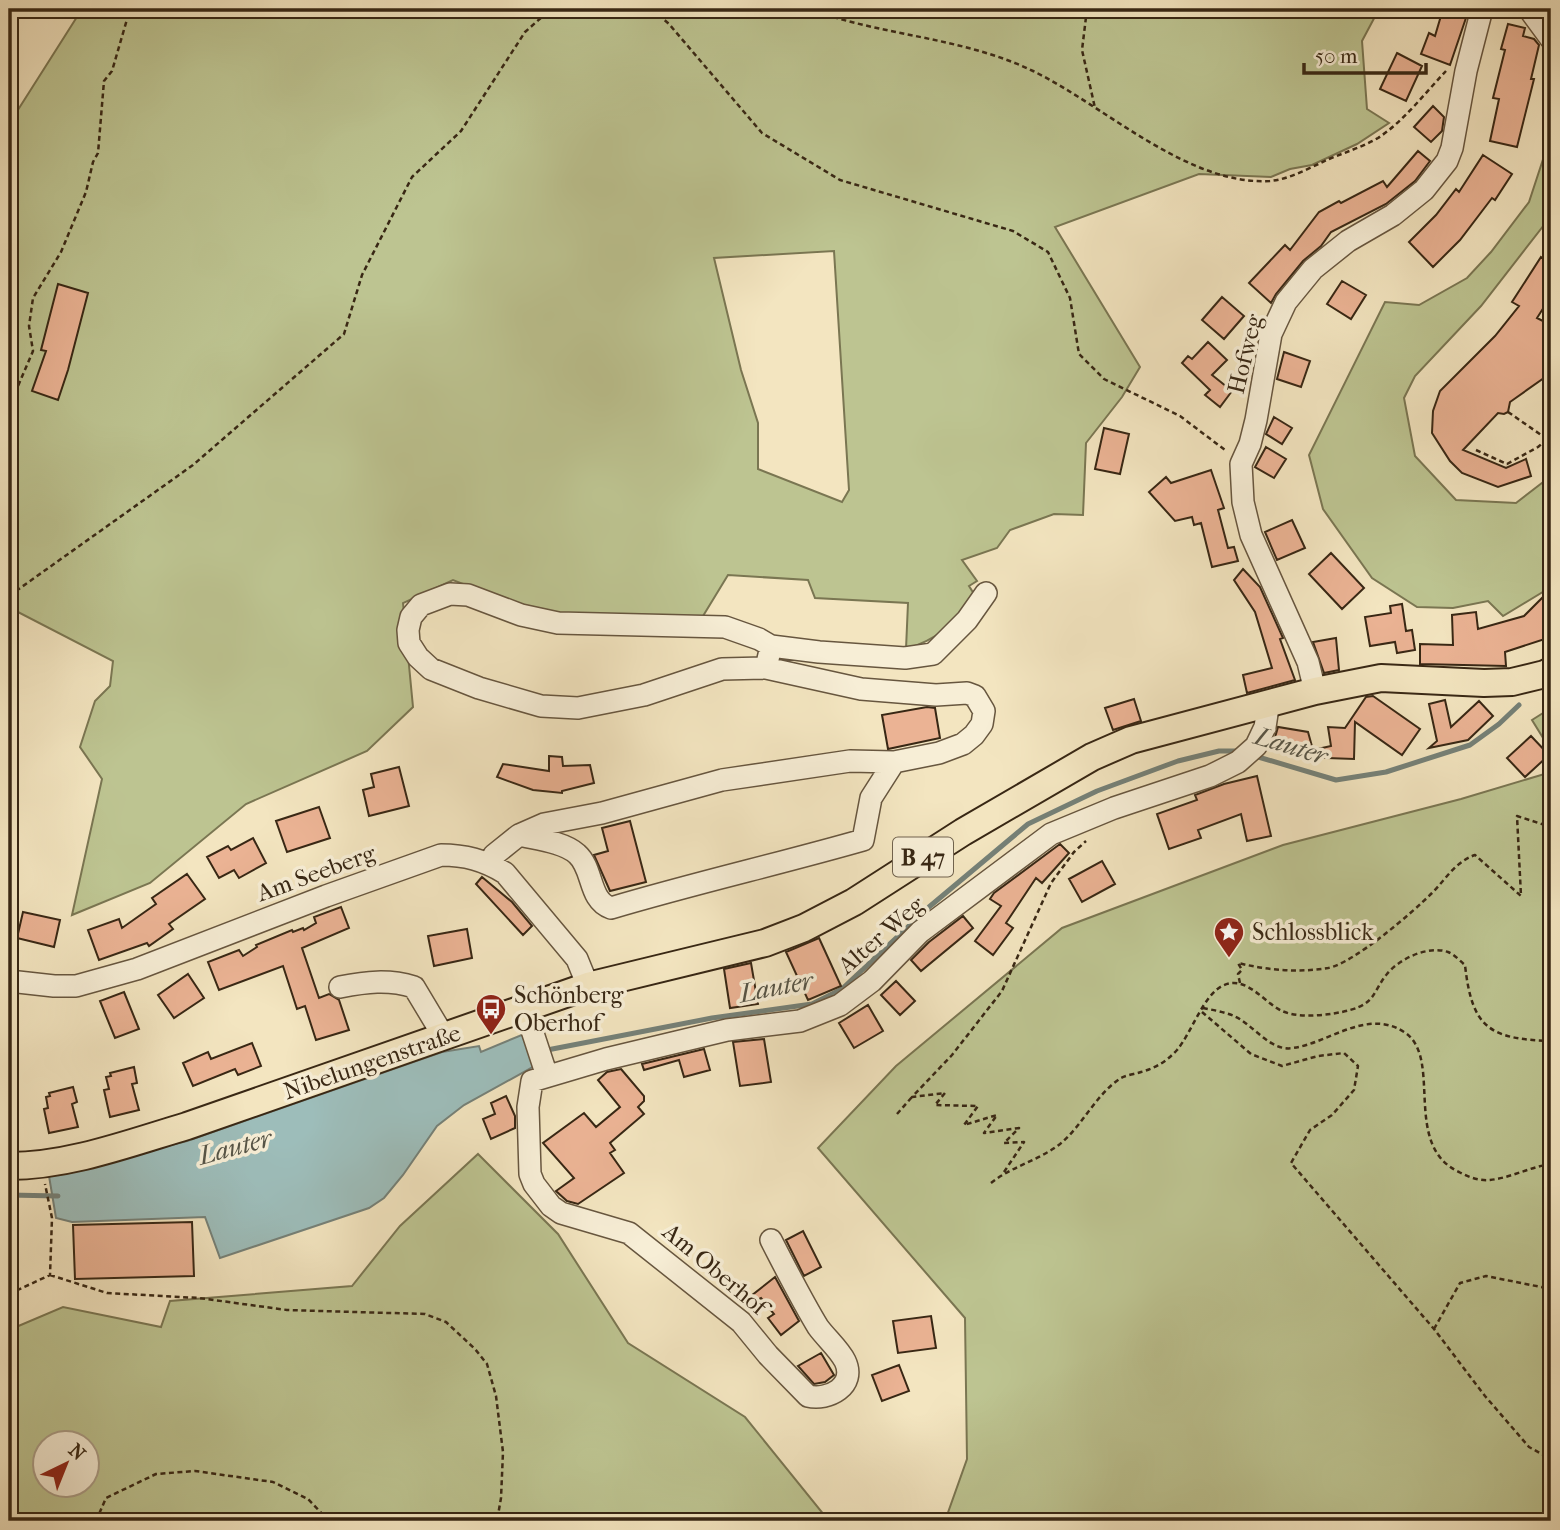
<svg xmlns="http://www.w3.org/2000/svg" width="1560" height="1530" viewBox="0 0 1560 1530" font-family="'IM FELL French Canon',serif">
<style>
.green{fill:#bdc491;stroke:#7a7652;stroke-width:2;fill-rule:evenodd}
.water{fill:#9dbdba;stroke:#758178;stroke-width:2}
.lines{fill:none;stroke-linecap:round;stroke-linejoin:round}
.stream{stroke:#758178;stroke-width:5}
.building{fill:#ebb394;stroke:#382714;stroke-width:2}
.minor-casing{stroke:#67563f;stroke-width:24}
.major-casing{stroke:#382714;stroke-width:30}
.path{stroke:#382714;stroke-width:2.5;stroke-dasharray:5 3.5;stroke-linecap:butt}
.minor{stroke:#f7eed6;stroke-width:21}
.major{stroke:#f3e5c0;stroke-width:26}
.labels{text-anchor:middle;dominant-baseline:central;stroke-width:7;stroke-linejoin:round;paint-order:stroke}
.shield{fill:#f7eed6;stroke:#71634e;stroke-width:2}
.shield-label{font-size:23px;font-weight:bold;fill:#382714}
.street-label{font-size:24px;fill:#382714;stroke:#f7eed6}
.poi-label{font-size:24px;fill:#382714;stroke:#f7eed6;text-anchor:start}
.water-label{font-size:26px;font-style:italic;fill:#565446;stroke:#f7eed6}
</style>
<rect width="100%" height="100%" fill="#f3e5c0"/>
<filter id="stains"><feTurbulence type="fractalNoise" baseFrequency=".00286" numOctaves="4"/><feColorMatrix values="0 0 0 0 .2 0 0 0 0 .09 0 0 0 0 .02 0 0 0 .5 -.17"/></filter>
<radialGradient id="worn" r=".72"><stop offset=".6" stop-color="#630" stop-opacity="0"/><stop offset="1" stop-color="#630" stop-opacity=".3"/></radialGradient>
<path class="green" d="M82,9H1379L1362,41L1367,109L1389,123L1357,144L1312,165L1290,169L1271,177L1199,174L1055,227L1140,367L1122,397L1086,443L1083,515L1054,514L1010,530L997,548L962,560L977,581L969,586L976,597C953,623 940,639 906,649L908,603L815,598L808,580L728,575L703,616L591,619L532,611L453,580L403,603L413,707L367,751L246,804L150,883L72,915L102,779L80,747L95,701L110,686L113,661L18,612L9,619V124ZM834,251L849,490L842,502L758,469V423L741,370L714,258Z
M1551,135V216L1481,306L1415,376L1404,398L1415,456L1456,500L1516,503L1551,476V587L1503,616L1488,601L1453,608L1417,607L1372,578L1323,509L1309,455L1385,302L1419,305L1467,278L1491,252L1529,202Z
M1551,708V737L1545,741L1532,720Z
M1551,772V1521H945L967,1459L965,1318L818,1148L896,1066L1062,928L1283,845L1461,799Z
M478,1154L558,1234L628,1343L745,1417L829,1521H9V1330L63,1307L161,1327L170,1301L352,1286L400,1226ZM46,1442H88V1484H46Z"/>
<path class="water" d="M524,1034L533,1067L464,1105L437,1126L403,1175L384,1198L369,1208L220,1258L205,1217L72,1222L56,1218L49,1176L187,1141L442,1052L479,1046L481,1052Z"/>
<g class="lines">
<path class="stream" d="M1255,756L1336,780L1386,772L1470,745L1499,724L1519,705
M542,1051L712,1018L812,1004L842,989L929,907L1028,824L1097,791L1178,761L1219,751H1242
M9,1195L58,1196"/>
</g>
<path class="building" d="M1443,9H1469L1450,65L1421,54L1429,33L1435,36Z
M1508,24L1525,28L1523,36L1534,39L1539,45L1531,79H1534L1517,147L1490,141L1499,99L1493,98L1505,50L1501,49Z
M1397,53L1422,66L1406,101L1380,89Z
M1433,106L1444,117L1442,131L1431,142L1414,127Z
M1418,151L1430,161L1415,181L1386,204L1331,232L1321,246L1303,261L1276,294L1271,303L1249,283L1285,245L1290,250L1319,212L1339,201L1341,203L1383,181L1387,187Z
M1483,155L1512,174L1495,200L1492,198L1460,240L1433,267L1409,242L1436,215L1456,189L1459,192Z
M1541,257L1551,264V296L1537,318L1551,325V373L1510,402L1508,412L1504,414L1498,413L1463,450L1506,468L1526,459L1531,476L1498,487L1462,473L1450,461L1432,433L1433,411L1440,391L1495,336L1519,306L1512,302Z
M1342,281L1366,295L1351,319L1327,304Z
M58,284L88,293L68,370L58,400L32,391L46,351L41,350Z
M1222,297L1244,316L1224,339L1202,320Z
M1208,342L1227,360L1212,375L1232,391L1220,407L1205,395L1210,390L1182,363L1188,356L1192,359Z
M1284,352L1310,361L1301,387L1277,379Z
M1274,417L1292,428L1282,444L1266,434Z
M1104,428L1129,434L1120,474L1095,469Z
M1266,447L1286,459L1274,478L1255,467Z
M1211,470L1224,508L1218,510L1228,548L1234,547L1238,561L1212,567L1201,523L1194,525L1192,517L1175,521L1149,492L1166,477L1171,483Z
M1292,520L1305,548L1277,560L1265,532Z
M1331,553L1364,588L1342,609L1309,574Z
M1243,569L1260,587L1283,638L1280,639L1295,680L1247,693L1243,675L1272,668L1255,612L1234,580Z
M1551,589V637L1505,652L1506,666L1420,664V644L1453,645L1452,615L1476,612L1478,629L1524,616Z
M1402,604L1406,631L1412,630L1415,650L1397,653L1395,642L1370,646L1365,617L1391,613L1390,606Z
M1336,638L1339,670L1324,673L1313,642Z
M1373,696L1420,729L1402,755L1355,722L1354,759L1299,757V753L1272,748L1278,727L1308,732L1313,750L1331,746L1328,727L1345,728L1366,697Z
M1134,699L1141,721L1113,730L1105,708Z
M1445,700L1451,727L1479,701L1493,716L1468,740L1429,748L1437,741L1429,704Z
M927,707L935,708L940,738L888,749L882,715Z
M1531,736L1549,755L1525,777L1507,758Z
M549,756L562,757L563,766L590,765L594,783L562,791V793L533,790L497,777L503,764L549,771Z
M399,767L409,806L369,816L363,790L374,787L371,774Z
M1257,776L1271,836L1247,841L1241,814L1198,830L1201,838L1169,849L1157,814L1197,800L1195,795L1224,784Z
M319,807L330,838L287,852L276,821Z
M630,821L646,882L610,891L594,855L608,851L602,828Z
M253,838L266,863L239,878L234,870L219,878L207,857L228,846L231,850Z
M1060,844L1069,853L1042,883L1036,878L1006,923L1013,928L993,955L975,941L1001,906L990,899L994,893Z
M1102,861L1115,884L1082,902L1069,879Z
M187,874L205,899L169,924L173,929L149,946L147,943L99,960L88,930L119,919L122,928L156,904L152,898Z
M482,877L512,902L532,926L523,935L476,884Z
M341,907L349,928L302,948L319,998L329,994L339,1000L349,1030L316,1040L305,1006L297,1009L283,966L219,990L208,962L239,950L243,956L257,947L256,945L292,930L293,932L303,928L304,930L316,923L314,917Z
M23,912L60,920L54,947L17,938Z
M963,916L973,928L921,971L911,960L929,942Z
M467,929L472,958L434,966L428,936Z
M819,938L841,986L808,1000L786,952Z
M751,963L758,1004L730,1008L724,969Z
M188,974L204,998L174,1018L158,995Z
M896,981L915,1001L900,1015L881,995Z
M124,992L139,1029L115,1038L100,1001Z
M868,1005L883,1031L854,1048L839,1023Z
M764,1039L771,1082L740,1086L733,1042Z
M252,1043L261,1066L238,1075L235,1069L193,1086L183,1063L208,1052L211,1059Z
M704,1049L710,1070L684,1077L679,1060L644,1070L642,1064Z
M134,1067L137,1083L132,1084L139,1110L110,1117L104,1090L109,1089L106,1077L111,1076L110,1073Z
M621,1069L644,1096V1101L638,1107L644,1114L610,1143L615,1150L610,1153L624,1173L578,1204L567,1201L556,1191L574,1178L543,1143L584,1113L596,1127L620,1107L598,1080L607,1072Z
M73,1087L77,1102L72,1104L78,1127L49,1133L44,1109L48,1108L46,1097L50,1096L49,1093Z
M506,1096L515,1116V1128L491,1139L483,1119L495,1114L491,1103Z
M192,1222L194,1276L75,1279L73,1225Z
M803,1231L821,1267L804,1276L786,1240Z
M775,1277L799,1321L781,1335L768,1318L774,1314L761,1298L755,1301L751,1296Z
M931,1316L936,1348L898,1353L893,1321Z
M821,1353L834,1375L825,1382L814,1384L798,1366Z
M899,1365L909,1391L882,1401L872,1375Z"/>
<g class="lines">
<g class="minor-casing">
<path id="minor" d="M1529,9L1551,39
M771,646L819,652L905,658L933,654L967,620L986,593
M1315,691L1308,662L1251,535L1243,502L1241,464L1250,444L1256,420L1271,334L1286,302L1313,269L1348,241L1393,215L1424,190L1447,161L1452,148L1466,71L1482,9
M519,835L544,824L602,813L722,780L850,761L894,762L939,753L963,744L974,735L982,724L984,711L975,696L967,693L936,695L861,689L766,668L771,646L759,639L725,627L558,623L521,615L468,595L450,594L421,605L411,617L408,630L409,643L418,657L431,669L479,688L541,706L578,708L644,695L722,669L766,668
M490,864L494,855L519,835C536,839 564,842 577,854C594,869 588,900 611,908C695,883 779,864 863,840L871,798L894,762
M9,981L54,986H76L137,969L326,896L441,855C465,855 484,860 505,873L577,959L588,986
M340,987C366,982 388,979 414,987L444,1037
M525,1009L547,1076
M771,1240C786,1269 801,1299 818,1327C826,1338 839,1349 845,1361C857,1386 828,1401 808,1396L768,1355L741,1322L629,1233L561,1213L551,1206L534,1184L530,1174L528,1107L532,1081L606,1059L727,1030L800,1021L840,1005L872,981L920,932L1051,834L1114,808L1210,776L1238,762L1256,746L1265,727L1267,714L1265,705"/>
</g>
<g class="major-casing">
<path id="major" d="M9,1166C69,1166 130,1143 187,1126L588,986L765,943L804,928L854,902L963,832L1092,757L1131,740L1315,691L1381,678L1484,683L1512,682L1545,674L1551,671"/>
</g>
<path class="path" d="M652,9L669,24L762,133L840,180L1013,231L1048,252L1070,298L1079,354L1104,379L1180,416L1225,450
M809,9C882,36 963,37 1033,71C1105,106 1188,186 1270,181C1291,179 1311,167 1329,159C1346,152 1362,147 1378,138C1404,121 1425,93 1446,71
M1087,9L1082,50L1095,108
M9,400L18,386L33,351L29,326L33,298L61,252L86,192L93,162L98,153L104,81L112,71L130,9
M1508,412L1547,439
M1476,450L1507,464L1538,447L1551,436
M9,596L193,465L344,334L362,275L412,177L461,131L525,32L551,9
M1240,983L1238,974L1242,970L1238,963C1267,970 1298,973 1328,968C1354,963 1412,913 1432,893C1446,879 1455,862 1475,855L1521,896L1517,816L1551,827
M1203,1008C1213,1010 1225,1012 1234,1016C1253,1024 1270,1052 1293,1048C1329,1043 1367,1008 1404,1032C1444,1057 1401,1145 1459,1172C1468,1177 1479,1181 1490,1180C1510,1178 1530,1167 1551,1164
M1202,1012L1251,1054L1282,1066L1318,1056L1344,1053L1358,1066L1354,1090L1332,1115L1310,1130L1291,1163L1434,1329L1485,1396L1529,1447L1551,1459
M897,1114L912,1097
M1004,1172L1024,1142L1004,1143L1019,1128L984,1133L997,1115L964,1125L978,1106L935,1105L945,1093L912,1097L952,1055L1002,991L1051,883L1074,852L1086,841
M991,1183C1012,1166 1038,1161 1060,1144C1083,1125 1096,1094 1121,1078C1127,1075 1135,1074 1141,1072C1156,1068 1167,1061 1177,1050C1192,1032 1203,996 1222,986C1246,974 1263,1002 1282,1011C1300,1019 1332,1015 1350,1010C1376,1003 1373,991 1387,974C1399,959 1428,945 1448,952C1454,954 1460,961 1465,965C1472,1028 1489,1039 1551,1041
M50,1275L107,1293L199,1298L287,1310L425,1314L446,1322L475,1349L487,1364L496,1396L503,1452L501,1498L497,1521
M9,1294L50,1275L52,1218L45,1184
M1434,1329L1460,1283L1486,1276L1551,1289
M96,1521L106,1498L156,1474L195,1471L273,1482L308,1499L329,1521"/>
<use href="#minor" class="minor"/>
<use href="#major" class="major"/>
</g>
<defs>
<g id="sight-pin" transform="scale(1.575)"><path d="M0 17L-7.5 6A9.5 9.5 0 1 1 7.5 6Z" fill="#8f2418" stroke="#f7eed6"/><path d="M0-6L1.8-2.2L6-1.7L2.9 1.2L3.7 5.4L0 3.3L-3.7 5.4L-2.9 1.2L-6-1.7L-1.8-2.2Z" fill="#fff"/></g>
<g id="bus-pin" transform="scale(1.575)"><path d="M0 17L-7.5 6A9.5 9.5 0 1 1 7.5 6Z" fill="#8f2418" stroke="#f7eed6"/><path d="M-5-6H5V4H4V6H2V4H-2V6H-4V4H-5ZM-3.5-4V0h7V-4ZM-3.5 1.2v1.5H-2V1.2ZM2 1.2v1.5H3.5V1.2Z" fill="#fff"/></g>
</defs>
<g fill-rule="evenodd">
<use href="#sight-pin" x="1229" y="932"/>
<use href="#bus-pin" x="491" y="1009"/>
</g>
<g class="labels">
<rect class="shield" x="893" y="837.5" width="60" height="39" rx="5"/>
<g class="shield-label">
<text x="923" y="857">B 47</text>
</g>
<g class="street-label">
<text transform="translate(1245 354) rotate(-76)">Hofweg</text>
<text transform="translate(316 873) rotate(-20)">Am Seeberg</text>
<text transform="translate(881 935) rotate(-41)">Alter Weg</text>
<text transform="translate(372 1062) rotate(-19)">Nibelungenstraße</text>
<text transform="translate(715 1269) rotate(40)">Am Oberhof</text>
</g>
<g class="poi-label">
<text x="1252" y="932">Schlossblick</text>
<text x="514" y="995">Schönberg<tspan x="514" dy="28">Oberhof</tspan></text>
</g>
<g class="water-label">
<text transform="translate(1291 746) rotate(17)">Lauter</text>
<text transform="translate(776 987) rotate(-11)">Lauter</text>
<text transform="translate(235 1147) rotate(-15)">Lauter</text>
</g>
</g>
<rect width="1560" height="1530" fill="none" stroke="#f3e5c0" stroke-width="35"/>
<rect x="10" y="10" width="1539" height="1509" fill="none" stroke="#382714" stroke-width="3.5"/>
<rect x="18" y="18" width="1525" height="1495" fill="none" stroke="#382714" stroke-width="2"/>
<g transform="translate(66 1464) rotate(43)"><circle r="33" fill="#f7eed6" stroke="#ab9e88" stroke-width="2"/>
<path d="M0-5L12 26L0 18L-12 26Z" fill="#8f2418"/>
<text y="-10" font-size="19" font-weight="bold" text-anchor="middle" fill="#382714">N</text>
</g>
<path d="M1304 63v10h122v-10" fill="none" stroke="#382714" stroke-width="3.5"/>
<text x="1315" y="63" font-size="21" fill="#382714" stroke="#f7eed6" stroke-width="5" paint-order="stroke">50 m</text>
<rect width="100%" height="100%" filter="url(#stains)"/>
<rect width="100%" height="100%" fill="url(#worn)"/>
</svg>
